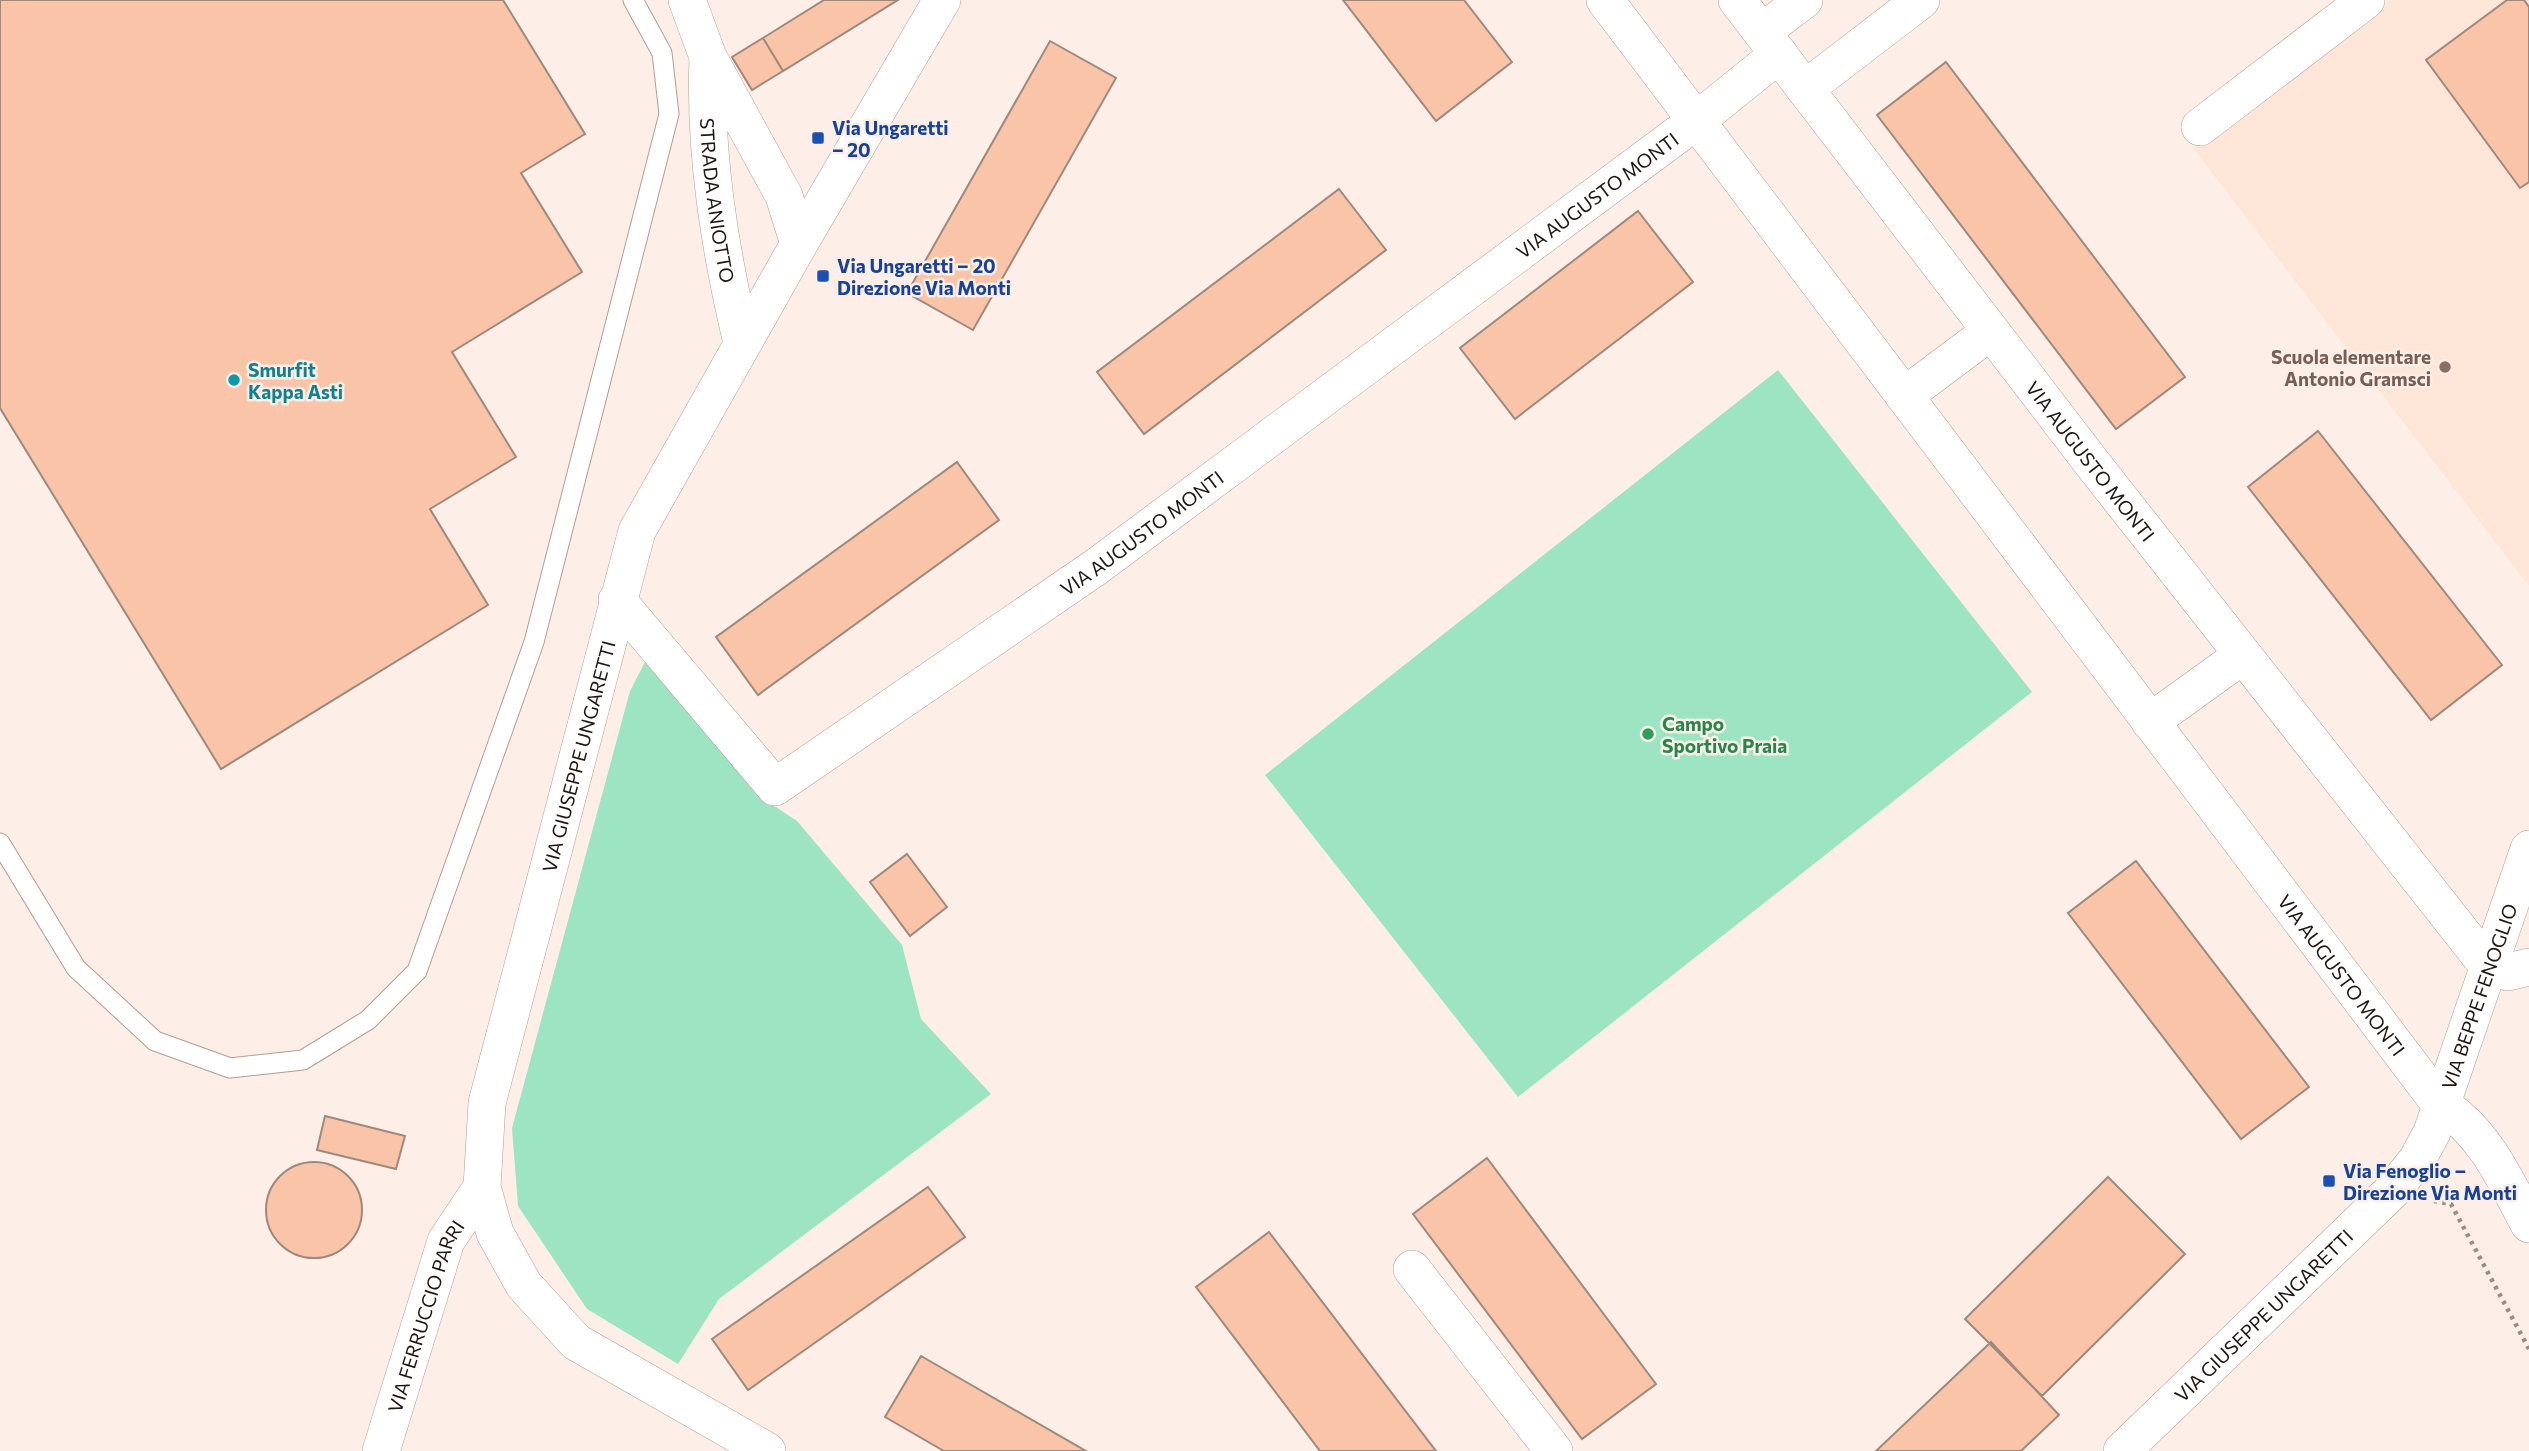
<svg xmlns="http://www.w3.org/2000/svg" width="2529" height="1451" viewBox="0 0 2529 1451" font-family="Commissioner,sans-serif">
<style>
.built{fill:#fde5d8}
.green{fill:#9ce4c2}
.building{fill:#f9c4a7;stroke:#9e897e;stroke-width:2}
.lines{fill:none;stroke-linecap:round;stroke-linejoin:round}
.lane-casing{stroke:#b29d92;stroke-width:21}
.street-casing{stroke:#b29d92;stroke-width:38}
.path{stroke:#968b85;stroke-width:4.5;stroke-dasharray:3.5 5;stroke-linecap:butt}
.lane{stroke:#fff;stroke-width:19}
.street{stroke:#fff;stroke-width:37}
.transit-dot{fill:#1a4fb4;stroke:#fdefe7;stroke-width:2.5}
.education-dot{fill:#8d6e63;stroke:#fdefe7;stroke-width:2.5}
.culture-dot{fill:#0f9aa8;stroke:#fdefe7;stroke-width:2.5}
.leisure-dot{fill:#2e9e5b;stroke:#fdefe7;stroke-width:2.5}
.labels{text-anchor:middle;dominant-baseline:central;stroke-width:5;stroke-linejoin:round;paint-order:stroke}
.transit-label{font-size:19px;font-weight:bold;fill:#164399;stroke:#fdefe7;text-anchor:start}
.street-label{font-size:19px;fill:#1e1612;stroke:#fdefe7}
.education-label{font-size:19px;font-weight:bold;fill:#785e54;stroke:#fdefe7;text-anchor:end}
.culture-label{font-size:19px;font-weight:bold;fill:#0d838f;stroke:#fdefe7;text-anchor:start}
.leisure-label{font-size:19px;font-weight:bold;fill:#27864d;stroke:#fdefe7;text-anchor:start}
</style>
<rect width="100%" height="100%" fill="#fdefe7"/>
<path class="built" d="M2390,0H2529V586L2193,148Z"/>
<path class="green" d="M1778,370L2032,692L1518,1097L1265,775Z
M645,662L762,798L797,821L902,945L921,1019L991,1094L719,1299L678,1364L587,1309L518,1206L512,1128L630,691Z"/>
<path class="building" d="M0,0H503L585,134L521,173L582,272L452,352L516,457L430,509L488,605L221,769L0,408Z
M824,0H898L783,71L763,38Z
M1343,0H1464L1512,62L1436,121Z
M2507,0H2524L2529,7V182L2520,188L2426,60Z
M763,38L783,71L752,90L732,57Z
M1050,41L1116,78L973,330L907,293Z
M1946,62L2185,377L2116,429L1877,115Z
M1339,189L1386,250L1144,434L1097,372Z
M1638,211L1693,282L1515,419L1460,348Z
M2318,431L2502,665L2431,720L2248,487Z
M957,462L999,520L758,695L716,637Z
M907,854L947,907L910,936L870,882Z
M2136,861L2309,1087L2241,1139L2068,913Z
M325,1116L405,1136L396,1169L317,1150Z
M1487,1158L1656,1384L1582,1439L1413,1214Z
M266 1210a48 48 0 1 1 96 0a48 48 0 1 1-96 0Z
M2108,1177L2185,1254L2042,1396L1965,1319Z
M928,1187L965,1237L748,1390L712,1339Z
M1269,1232L1436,1451H1320L1196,1287Z
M1991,1342L2059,1415L2021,1451H1876Z
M921,1356L1086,1451H944L885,1417Z"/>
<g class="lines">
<g class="lane-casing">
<path id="lane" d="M0,843L76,968L155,1041L230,1068L303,1060L368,1020L417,971L534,642L669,114L662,53L633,0"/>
</g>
<g class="street-casing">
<g id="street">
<path d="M687,0L708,57L784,196L799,244"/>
<path id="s1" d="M1605,0L2440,1104C2484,1131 2505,1179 2529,1224"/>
<path id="s2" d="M1737,0L2092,463L2488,966L2508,972L2529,967"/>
<path d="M1762,32L1804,0"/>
<path id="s3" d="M708,57C704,153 720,250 742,343"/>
<path d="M1805,89L1921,0"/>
<path d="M2200,127L2366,0"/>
<path d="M1904,396L1991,331"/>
<path id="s4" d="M617,600L775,787L1096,567L1696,121L1779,54"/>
<path d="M2150,722L2243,655"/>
<path d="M1412,1269L1554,1451"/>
<path id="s5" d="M381,1451L446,1241L482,1187"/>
<path id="s6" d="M767,1451L576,1342L524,1285L495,1233L482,1187L487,1103L637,531L799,244L942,0"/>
<path id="s7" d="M2122,1451L2392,1191L2417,1160L2432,1132L2529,849"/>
</g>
</g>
<path class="path" d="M2434,1201L2451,1204L2529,1349"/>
<use href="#lane" class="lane"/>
<use href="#street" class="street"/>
</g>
<g class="transit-dot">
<rect x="811" y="131" width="14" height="14" rx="3.5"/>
<rect x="816" y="269" width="14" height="14" rx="3.5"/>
<rect x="2322" y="1174" width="14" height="14" rx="3.5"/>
</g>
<circle class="education-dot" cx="2445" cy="367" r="7"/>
<circle class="culture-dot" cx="234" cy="380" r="7"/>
<circle class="leisure-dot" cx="1648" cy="734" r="7"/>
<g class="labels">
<g class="transit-label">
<text x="832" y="127">Via Ungaretti<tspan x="832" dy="22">– 20</tspan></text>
<text x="837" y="265">Via Ungaretti – 20<tspan x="837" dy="22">Direzione Via Monti</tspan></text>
<text x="2343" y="1170">Via Fenoglio –<tspan x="2343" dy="22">Direzione Via Monti</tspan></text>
</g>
<g class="street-label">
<text stroke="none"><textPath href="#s4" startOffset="1258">VIA AUGUSTO MONTI</textPath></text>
<text stroke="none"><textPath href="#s3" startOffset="144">STRADA ANIOTTO</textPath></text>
<text stroke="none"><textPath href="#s2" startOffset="581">VIA AUGUSTO MONTI</textPath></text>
<text stroke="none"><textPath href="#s4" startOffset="691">VIA AUGUSTO MONTI</textPath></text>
<text stroke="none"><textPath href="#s6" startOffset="847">VIA GIUSEPPE UNGARETTI</textPath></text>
<text stroke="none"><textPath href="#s1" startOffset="1222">VIA AUGUSTO MONTI</textPath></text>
<text stroke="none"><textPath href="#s7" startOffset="590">VIA BEPPE FENOGLIO</textPath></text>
<text stroke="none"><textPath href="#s7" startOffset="196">VIA GIUSEPPE UNGARETTI</textPath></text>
<text stroke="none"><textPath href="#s5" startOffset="142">VIA FERRUCCIO PARRI</textPath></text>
</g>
<g class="education-label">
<text x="2431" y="356">Scuola elementare<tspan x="2431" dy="22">Antonio Gramsci</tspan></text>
</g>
<g class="culture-label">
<text x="248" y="369">Smurfit<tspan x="248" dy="22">Kappa Asti</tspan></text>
</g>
<g class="leisure-label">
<text x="1662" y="723">Campo<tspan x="1662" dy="22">Sportivo Praia</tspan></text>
</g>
</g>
</svg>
